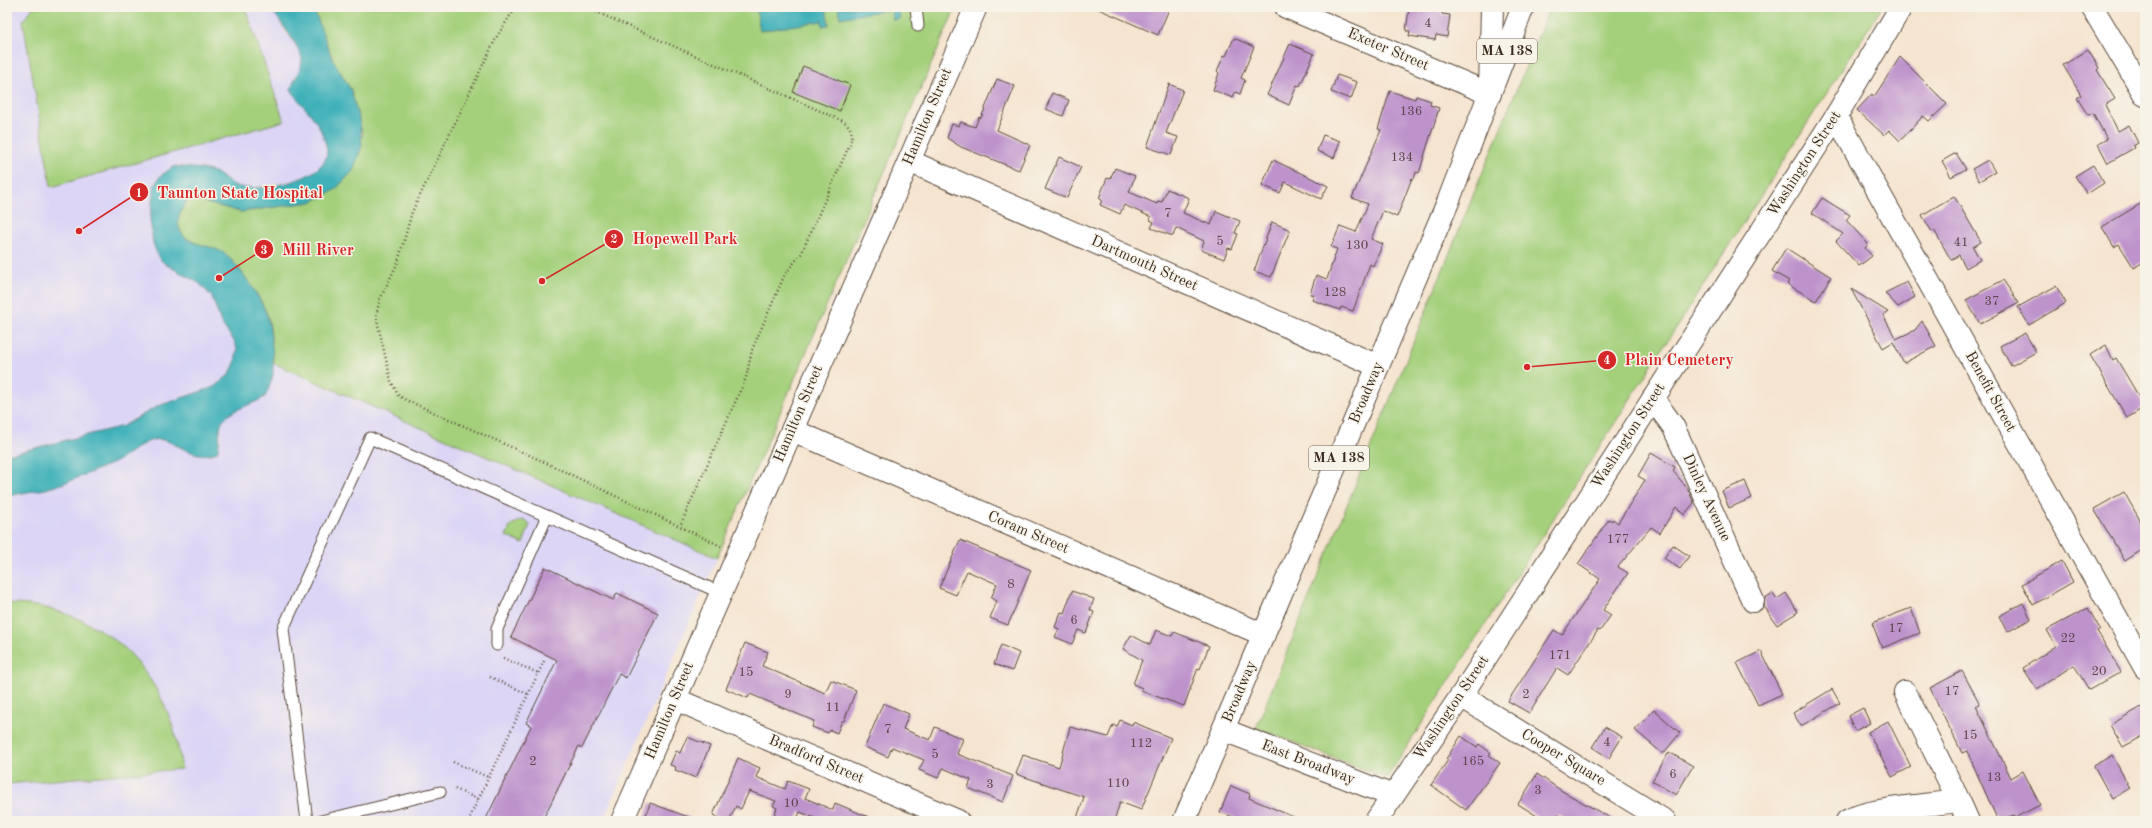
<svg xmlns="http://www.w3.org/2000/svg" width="2152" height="828" viewBox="0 0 2152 828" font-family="'Old Standard TT',serif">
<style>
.built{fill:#dcd5f6}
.green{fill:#a4d07c;stroke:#707d4d}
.water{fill:#41b1b9;stroke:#3e6e6c}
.building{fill:#be93cc}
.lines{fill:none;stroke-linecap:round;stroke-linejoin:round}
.lane-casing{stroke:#574639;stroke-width:13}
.street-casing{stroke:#574639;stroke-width:24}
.secondary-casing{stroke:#574639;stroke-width:24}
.primary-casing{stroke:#574639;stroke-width:24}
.path{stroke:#574639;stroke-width:2.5;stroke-dasharray:1 3;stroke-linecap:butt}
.lane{stroke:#fff;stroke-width:11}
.street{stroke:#fff;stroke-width:22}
.secondary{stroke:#fff;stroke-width:22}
.primary{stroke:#fff;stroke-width:22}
.labels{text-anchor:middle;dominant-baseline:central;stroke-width:3;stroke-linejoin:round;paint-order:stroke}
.number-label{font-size:13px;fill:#5c444a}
.shield{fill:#f7f3e8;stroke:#73665b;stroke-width:1}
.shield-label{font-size:14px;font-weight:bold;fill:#3b2a1e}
.street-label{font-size:15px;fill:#3b2a1e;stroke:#f7f3e8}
.leader{fill:none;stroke:#d62828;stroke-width:1.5}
.callout-dot{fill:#d62828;stroke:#f7f3e8;stroke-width:1.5}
.mark-label{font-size:12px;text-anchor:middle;font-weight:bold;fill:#fff}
.callout-label{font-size:16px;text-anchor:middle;font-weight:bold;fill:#d62828;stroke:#f7f3e8;stroke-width:3;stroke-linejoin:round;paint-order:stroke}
</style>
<rect width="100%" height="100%" fill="#f7f3e8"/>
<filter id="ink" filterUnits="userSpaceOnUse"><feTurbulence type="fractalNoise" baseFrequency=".025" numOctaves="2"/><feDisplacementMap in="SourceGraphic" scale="8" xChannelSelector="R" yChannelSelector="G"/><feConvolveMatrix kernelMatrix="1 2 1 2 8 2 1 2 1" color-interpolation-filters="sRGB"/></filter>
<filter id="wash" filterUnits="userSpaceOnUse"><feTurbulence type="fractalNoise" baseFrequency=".012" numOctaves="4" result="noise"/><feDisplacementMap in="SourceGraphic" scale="16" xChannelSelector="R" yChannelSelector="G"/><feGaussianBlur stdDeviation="0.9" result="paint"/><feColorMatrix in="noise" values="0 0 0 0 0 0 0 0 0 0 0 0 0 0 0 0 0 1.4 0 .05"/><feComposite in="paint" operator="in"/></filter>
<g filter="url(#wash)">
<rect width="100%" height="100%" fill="#f5e4cf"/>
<path class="built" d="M7,7H271L284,30L297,47L302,58L300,68L295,76L298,101L310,111L317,121L327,146L328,155L320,167L310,174L296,180L259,187H241L228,183L211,171L175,166L187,275L199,283L212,297L221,323L234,341L237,349L235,363L229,375L214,387L158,406L123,426L7,455Z
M273,363L717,558L603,821H7V497L50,488L71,480L113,463L144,444L155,440L166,441L200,455L220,444L222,422L227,415L269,388Z"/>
<path class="green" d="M33,7H245L284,121L51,187L23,21Z
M313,7H956L717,558L273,363C271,348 272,329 267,314C262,299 234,257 220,251C207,245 187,245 180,230C175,219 181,210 187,201L195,200L241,212L311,202L363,135L351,90L332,58Z
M1550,7H1882L1387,778L1256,728Z
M522,520L527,521L530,524L523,544L506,536L511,525Z
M7,604C47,603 89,619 120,644C140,660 160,692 169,716C176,733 179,752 182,769L7,784Z"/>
<path class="water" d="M271,7H313L332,58L351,90L360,123L362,146L353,171L335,190L311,202L241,212L195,200L187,201C181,210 175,219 180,230C187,246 209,244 222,252C237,262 260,296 266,313C271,324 274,362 273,374C272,382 268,390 265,397C254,404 227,411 222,422C218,431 221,442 217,452C190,463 173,435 153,440C138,444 126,458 111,464C91,472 70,482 49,488C35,492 20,492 7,497V455L123,426L158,406L214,387L229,375L235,363L237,349L234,341L221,323L212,297L199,283L165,264L158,257L153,243L150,219L154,187L160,176L175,166C186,168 200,168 211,171C222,174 227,184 240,187C263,191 336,179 326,145C318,116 305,112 291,89C294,80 301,70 302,60C303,50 277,20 271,7Z
M756,7H826L829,25L822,26V21L760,31Z
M838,7H898L900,19L893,20L891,9L840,18Z"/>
<g id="blocks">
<path class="building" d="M1094,7H1170L1158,35Z
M1423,7L1443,10L1442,14L1450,15L1447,37L1436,35L1435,40L1409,36L1410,31H1406L1409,9L1422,11Z
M1234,38L1254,47L1241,78L1245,80L1240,94L1235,92L1233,98L1213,90L1219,73L1217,71L1224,55L1226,56Z
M1290,44L1314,54L1300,86L1297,85L1289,105L1267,95Z
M2088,50L2099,68L2097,70L2115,99L2105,105L2118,131L2129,125L2138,143L2133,146L2134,148L2108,163L2098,144L2107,139L2093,113L2088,115L2077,98L2081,95L2063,65Z
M1900,57L1947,104L1929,121L1923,116L1900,141L1889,130L1884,135L1857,110L1872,94L1874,97Z
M803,66L850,85L840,111L793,92Z
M1337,75L1357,82L1351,99L1331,92Z
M997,79L1015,86L997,130L1030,145L1019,170L961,147L947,138L952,124L959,126L961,122L975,127L979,117L981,118Z
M1169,84L1183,90L1166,133L1178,137L1171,155L1147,147Z
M1390,91L1415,99L1416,96L1431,101L1430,105L1439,108L1419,173L1416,172L1414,179L1412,178L1397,217L1383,211L1371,239L1383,244L1373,266L1370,264L1353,311L1341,307L1340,310L1312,300L1314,295L1310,294L1316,275L1327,279L1337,249L1331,247L1340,226L1356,232L1368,204L1352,198L1381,130L1378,129Z
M1052,93L1069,100L1063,116L1046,109Z
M1323,135L1340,141L1334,158L1317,151Z
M1956,153L1966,169L1951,177L1942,161Z
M1059,157L1081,167L1067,198L1045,189Z
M1273,160L1328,186L1321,199L1285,182L1280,193L1262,185Z
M1988,160L1995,172L1979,181L1972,169Z
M2093,165L2104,183L2087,194L2075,176Z
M1115,168L1135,176L1129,192L1157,204L1158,201L1162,202L1167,189L1189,198L1183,213L1211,225L1216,211L1240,221L1235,233L1238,234L1232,249L1228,248L1224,259L1201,250L1204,241L1176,228L1173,236L1151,228L1154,222L1150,220L1151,217L1124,205L1120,214L1100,205L1102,200L1099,198L1107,178L1110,179Z
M1954,196L1981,242L1973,247L1980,260L1966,268L1959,255L1951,260L1934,230L1932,232L1922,215Z
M1822,198L1850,215L1846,220L1868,244L1865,248L1872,256L1859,266L1836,241L1843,234L1812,213Z
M2145,201V261L2134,268L2119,244L2114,247L2102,227Z
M1272,222L1290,230L1271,277L1254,271Z
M1786,248L1831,277L1816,301L1787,284L1789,281L1772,271Z
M2003,280L2019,303L1980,324L1966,300Z
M1907,282L1915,297L1898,307L1885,293Z
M2056,286L2066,303L2029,325L2018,307Z
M1851,289L1888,312L1883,315L1896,339L1915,330L1922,321L1936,346L1904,363L1893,342L1883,348Z
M2025,333L2036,352L2011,366L2000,346Z
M2106,345L2113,360L2116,358L2145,407L2127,418L2090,355Z
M1651,453L1675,467L1673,471L1687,488L1694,503L1684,515L1676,507L1660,533L1651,527L1618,567L1628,573L1603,610L1611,615L1600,631L1598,630L1568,675L1557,668L1529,713L1508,701L1554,630L1562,635L1600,579L1578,564L1609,519L1612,521L1613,519L1618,523L1645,480L1638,476Z
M1745,481L1752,498L1729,508L1722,491Z
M2124,492L2145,529V548L2125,561L2094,509Z
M960,540L1031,570L1008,625L990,618L997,601L991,598L997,584L967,571L956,595L939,588Z
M1673,545L1689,556L1680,569L1664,558Z
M2062,561L2073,582L2033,605L2022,584Z
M545,567L613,600L617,593L658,613L626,678L619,674L582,748L579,746L542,821H485L531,726L526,723L557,660L511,637Z
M1072,591L1094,599L1090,610L1094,612L1086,633L1078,630L1072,644L1055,637L1059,629L1055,627L1061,612L1064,613Z
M1773,593L1777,599L1786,593L1798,612L1777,625L1764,606L1765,598Z
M2023,603L2031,619L2007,632L1999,616Z
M1911,608L1920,633L1882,648L1872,623Z
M2088,608L2100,629L2097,631L2121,672L2089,690L2074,665L2037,689L2023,668L2056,646L2047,630Z
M1156,630L1172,636L1174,632L1209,646L1200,669L1198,668L1184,706L1141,691L1142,688L1133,684L1142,660L1123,649L1131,635L1150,645Z
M745,643L768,652L762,666L825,693L831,680L856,690L844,721H842L837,733L830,730L828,733L812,727L814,721L750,694L748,698L726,689Z
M1001,645L1019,653L1012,671L994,664Z
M1761,651L1782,694L1758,705L1737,663Z
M1962,671L1980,704L1976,706L2011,778L2023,771L2040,805L2016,817L2014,815L1998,821L1967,751L1962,753L1930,688Z
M1832,689L1840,703L1801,726L1793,713Z
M883,703L909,714L903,729L930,740L935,727L963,739L957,754L1013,776L1003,802L968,788L971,780L943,768L938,778L919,770L924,760L892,747L888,757L865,747Z
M2145,705V735L2123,747L2110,725Z
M1863,708L1870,723L1855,731L1848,716Z
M1654,710L1680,733L1663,754L1635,730Z
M1120,720L1132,725L1133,722L1171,738L1141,810L1120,802L1114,821H1076L1084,797L1016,774L1023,755L1059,767L1070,727L1108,737L1113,725L1117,727Z
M1888,721L1911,767L1892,777L1868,732Z
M1605,727L1622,737L1609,758L1592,747Z
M1461,736L1477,747L1479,744L1491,753L1489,755L1500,763L1466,810L1431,785L1448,760L1446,759Z
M687,737L710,746L696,778L675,770L676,767L670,765L676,751L680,753Z
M1669,752L1693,766L1676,795L1652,781Z
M2112,755L2130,788L2112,799L2094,766Z
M738,758L760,768L756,777L785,789L788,781L809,789L805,798L833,810L835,803L878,821H822L800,812L796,821H772L777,808L773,806L776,801L749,791L741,809L736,806L729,821H726L713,815Z
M1537,774L1562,791L1616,821H1568L1558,815L1554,821H1545L1518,804Z
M1231,786L1250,794L1249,798L1303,821H1243L1220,812Z
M650,803L694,819L693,821H644Z"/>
</g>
</g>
<g filter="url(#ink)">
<use href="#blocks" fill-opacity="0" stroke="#574639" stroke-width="1"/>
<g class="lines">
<g class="lane-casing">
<path id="lane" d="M916,7L918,26
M497,645V629L547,516
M307,821L283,629L370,438L721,593
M321,821L440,792"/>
</g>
<g class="street-casing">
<path id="street" d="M1286,7L1490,94
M1836,116L2145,668
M909,161L1378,366
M1653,399L1673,426L1753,601
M792,430L1264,635
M1905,692L1959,801
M1461,696L1665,821
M675,699L958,821
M1224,730L1393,796
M622,821L976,7
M1847,821C1868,808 1932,805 1959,801L1968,821"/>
</g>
<g class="secondary-casing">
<path id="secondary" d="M2092,7L2145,95
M1490,91L1492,7
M1376,821L1461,696L1836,116L1901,7"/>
</g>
<g class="primary-casing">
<path id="primary" d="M1184,821L1448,202L1523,7"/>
</g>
<path class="path" d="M518,7L510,16L496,38L412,212L398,262L380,299L376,316L391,381L398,395L404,399L540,460L721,546
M585,7L843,121C853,128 853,135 849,146L801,254L785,274L752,350L746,378L680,526
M503,658L538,673
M490,677L528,694
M453,762L488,777
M455,789L478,799
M468,821L545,659"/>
<use href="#lane" class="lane"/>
<use href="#street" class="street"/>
<use href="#secondary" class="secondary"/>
<use href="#primary" class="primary"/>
</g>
</g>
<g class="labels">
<g class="number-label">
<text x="1428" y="23">4</text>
<text x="1411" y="111">136</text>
<text x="1402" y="157">134</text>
<text x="1168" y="213">7</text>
<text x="1220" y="241">5</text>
<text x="1961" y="242">41</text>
<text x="1357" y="245">130</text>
<text x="1335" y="292">128</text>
<text x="1992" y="301">37</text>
<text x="1618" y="539">177</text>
<text x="1011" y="584">8</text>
<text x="1074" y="620">6</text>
<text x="1896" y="628">17</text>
<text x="2068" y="638">22</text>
<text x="1560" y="655">171</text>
<text x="2099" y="671">20</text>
<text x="746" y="672">15</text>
<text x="1952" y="691">17</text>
<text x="788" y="694">9</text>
<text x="1526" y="694">2</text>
<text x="833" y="707">11</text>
<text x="888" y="729">7</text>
<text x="1970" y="735">15</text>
<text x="1607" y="742">4</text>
<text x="1141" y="743">112</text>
<text x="935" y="754">5</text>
<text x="533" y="761">2</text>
<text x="1473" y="761">165</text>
<text x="1673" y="774">6</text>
<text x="1994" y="777">13</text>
<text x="1118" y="783">110</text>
<text x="990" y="784">3</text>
<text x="1538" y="790">3</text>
<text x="791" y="803">10</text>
</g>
<g class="shield">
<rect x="1477" y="39" width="60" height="24" rx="3"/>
<rect x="1309" y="446" width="60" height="24" rx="3"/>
</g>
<g class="shield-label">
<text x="1507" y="51">MA 138</text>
<text x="1339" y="458">MA 138</text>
</g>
<g class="street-label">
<text transform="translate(1388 50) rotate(23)">Exeter Street</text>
<text transform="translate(928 117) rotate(-67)">Hamilton Street</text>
<text transform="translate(1805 164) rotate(-57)">Washington Street</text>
<text transform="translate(1144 264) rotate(24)">Dartmouth Street</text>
<text transform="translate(1990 392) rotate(61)">Benefit Street</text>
<text transform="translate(1367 393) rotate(-67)">Broadway</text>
<text transform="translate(799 414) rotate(-67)">Hamilton Street</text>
<text transform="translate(1629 436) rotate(-57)">Washington Street</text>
<text transform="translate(1706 498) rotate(65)">Dinley Avenue</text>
<text transform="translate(1028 533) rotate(23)">Coram Street</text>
<text transform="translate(1240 692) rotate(-67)">Broadway</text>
<text transform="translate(1452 708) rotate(-56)">Washington Street</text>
<text transform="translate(670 711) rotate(-67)">Hamilton Street</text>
<text transform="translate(1563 758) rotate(31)">Cooper Square</text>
<text transform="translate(816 760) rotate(23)">Bradford Street</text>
<text transform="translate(1308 763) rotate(21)">East Broadway</text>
</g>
</g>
<path class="leader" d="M79 231L139 192M542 281L614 239M219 278L264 249M1527 367L1607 360"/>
<g class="callout-dot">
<circle cx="79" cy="231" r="4"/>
<circle cx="542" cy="281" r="4"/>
<circle cx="219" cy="278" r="4"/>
<circle cx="1527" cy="367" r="4"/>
<circle cx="139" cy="192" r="10"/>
<circle cx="614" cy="239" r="10"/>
<circle cx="264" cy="249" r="10"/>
<circle cx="1607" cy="360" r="10"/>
</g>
<g class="mark-label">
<text x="139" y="197">1</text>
<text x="614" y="243">2</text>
<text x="264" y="254">3</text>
<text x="1607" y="364">4</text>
</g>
<g class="callout-label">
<text x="240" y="198">Taunton State Hospital</text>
<text x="685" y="244">Hopewell Park</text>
<text x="318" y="255">Mill River</text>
<text x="1679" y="365">Plain Cemetery</text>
</g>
<rect width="2152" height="828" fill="none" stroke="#f7f3e8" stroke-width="24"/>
</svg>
